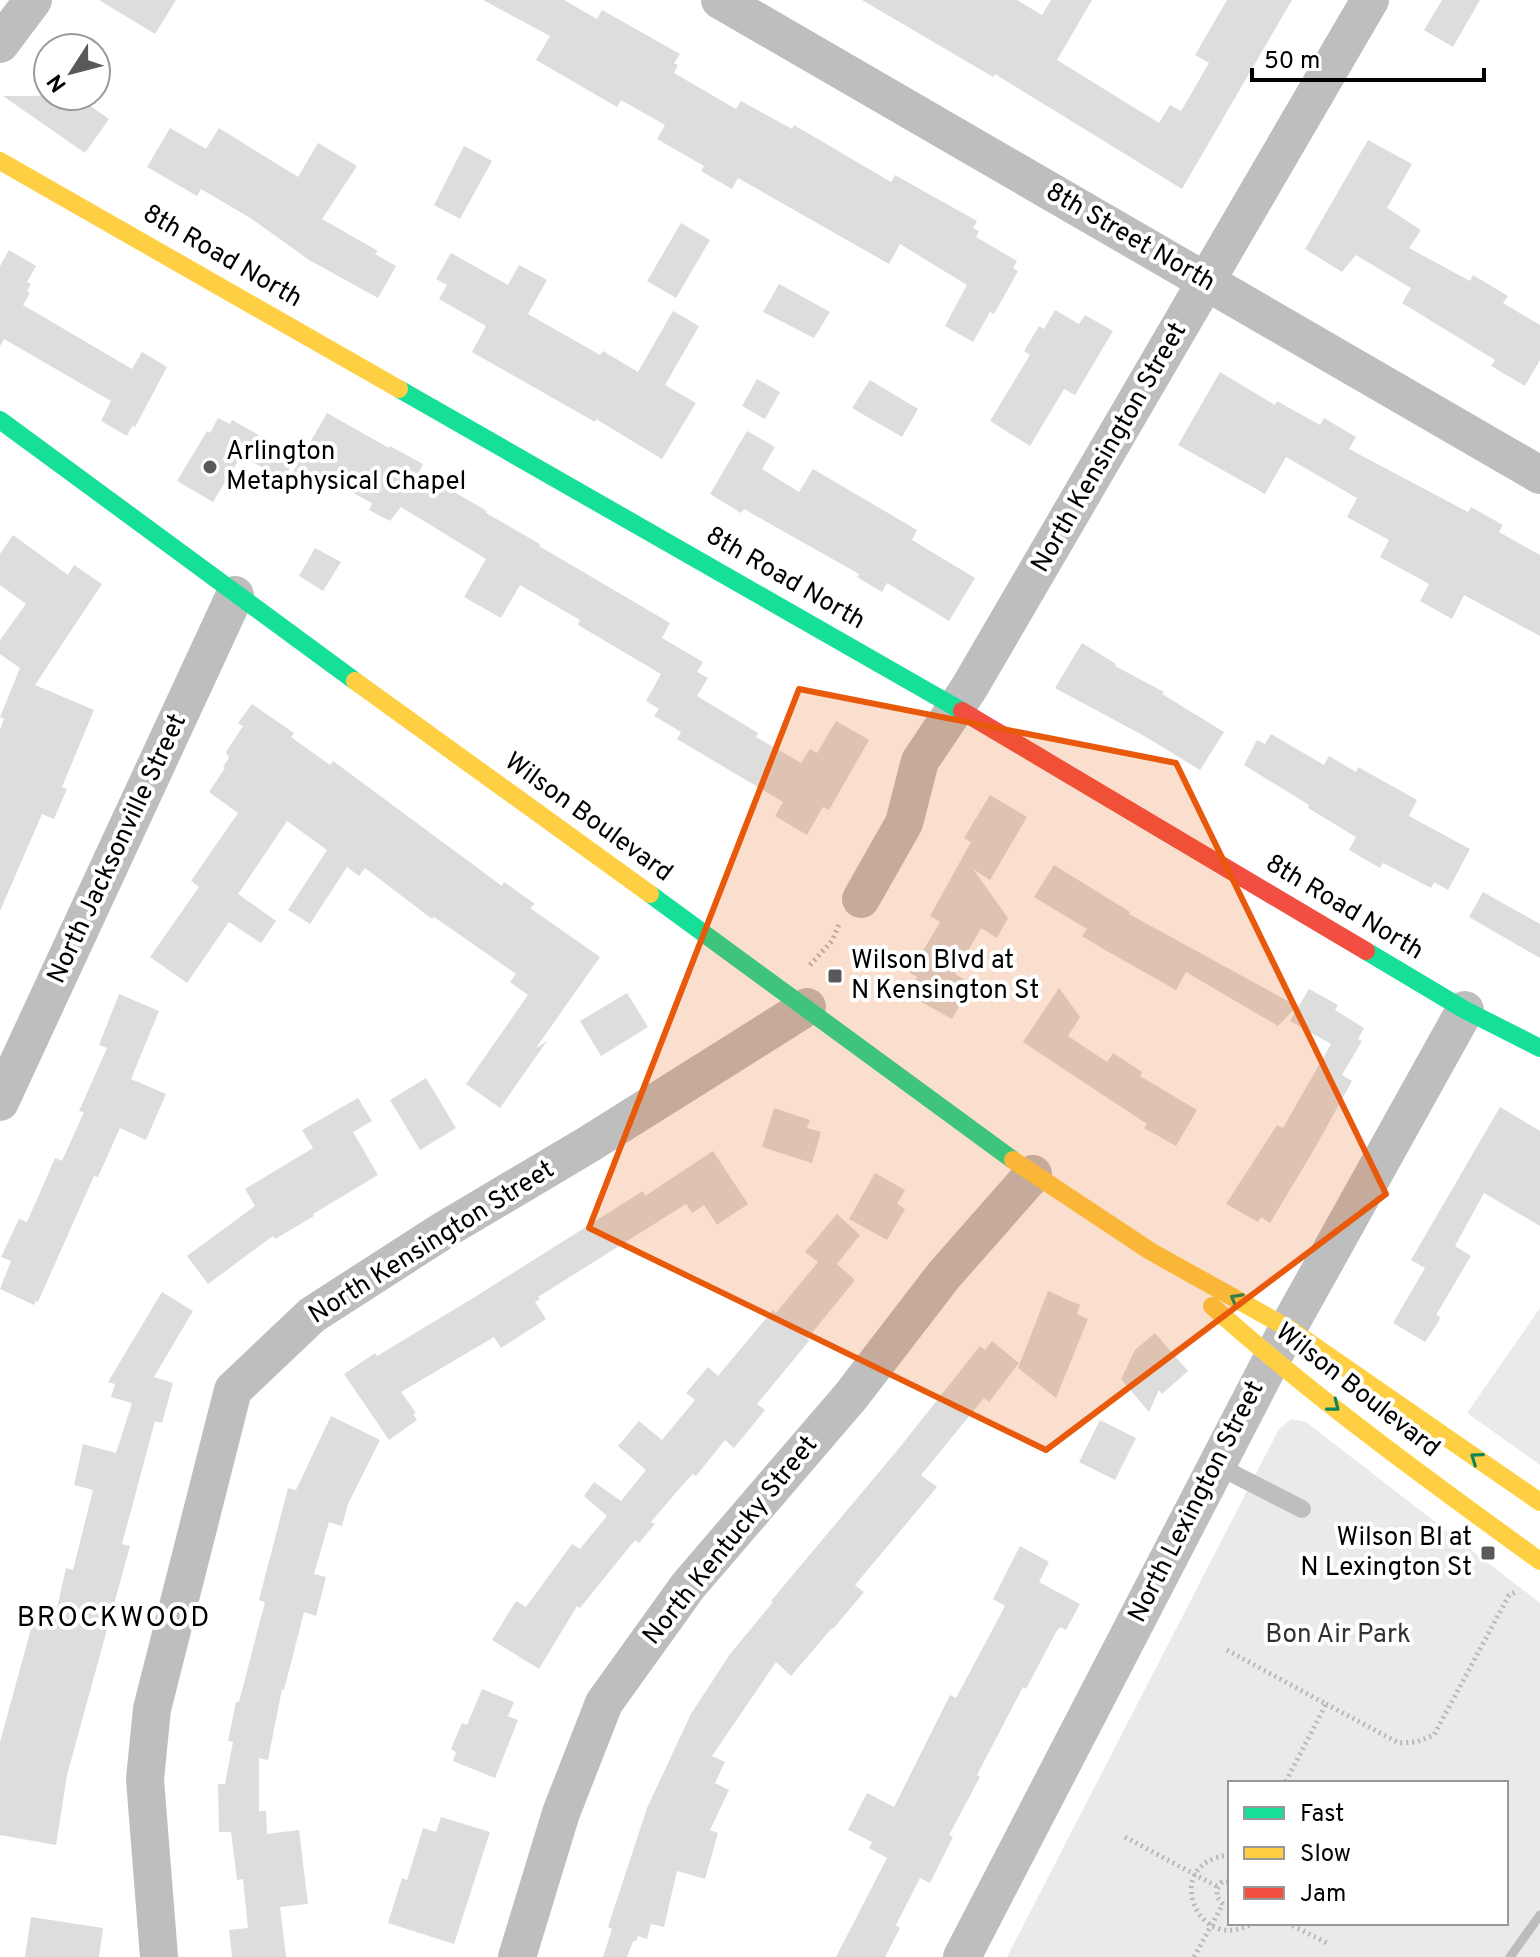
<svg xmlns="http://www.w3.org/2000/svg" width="1540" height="1957" viewBox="0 0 1540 1957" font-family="Overpass,sans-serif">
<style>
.park{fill:#eaeaea;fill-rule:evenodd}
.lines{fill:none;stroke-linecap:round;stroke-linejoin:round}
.stream{stroke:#bcbcbc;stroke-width:9}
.building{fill:#ddd}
.path{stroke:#b8b8b8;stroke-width:5;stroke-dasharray:2 4;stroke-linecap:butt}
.lane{stroke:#bebebe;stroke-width:18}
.street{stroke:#bebebe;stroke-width:38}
.fast{stroke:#16e098;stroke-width:18}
.slow{stroke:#ffcf43;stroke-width:18}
.jam{stroke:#f24e42;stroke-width:18}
.oneway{stroke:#0d865b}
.marked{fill:#e8590c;fill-opacity:0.2;stroke:#e8590c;stroke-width:6;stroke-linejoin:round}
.poi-dot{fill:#595959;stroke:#fff;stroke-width:3}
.labels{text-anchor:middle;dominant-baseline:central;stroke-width:8;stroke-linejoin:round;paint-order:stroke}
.street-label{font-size:26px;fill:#000;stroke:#fff}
.poi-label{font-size:26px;fill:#000;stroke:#fff;text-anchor:start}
.park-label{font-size:26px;fill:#303030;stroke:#fff}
.neighbourhood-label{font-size:28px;letter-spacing:2px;fill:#000;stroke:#fff}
</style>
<rect width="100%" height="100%" fill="#fff"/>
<path class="park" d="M1540,1308V1465L1467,1413Z
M1291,1419L1306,1422L1540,1603V1957H1007L1279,1429ZM1230,1783H1506V1923H1230Z"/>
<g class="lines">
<path class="stream" d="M1510,1957L1540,1915"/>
</g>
<path class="building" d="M99,0H176L155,34Z
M483,0H564L597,19L602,10L680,54L674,63L678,65L674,73L736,109L741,101L792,129L794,125L891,182L895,175L977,221L973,228L979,231L976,237L1017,261L1013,268L1018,271L994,314L990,312L973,342L945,326L967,285L900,244L889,264L738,178L732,189L701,171L704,166L657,139L665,125L621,100L617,107L536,60L550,36Z
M862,0H1017L1042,15L1051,0H1092L1057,60L1159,123L1170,105L1181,111L1209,63L1195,55L1227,0H1292L1182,189L995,74L993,77Z
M1442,0H1480L1453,47L1424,30Z
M3,96H76L109,119L85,153Z
M170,128L206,149L219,128L298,177L318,143L357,166L322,219L378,251L375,254L396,266L378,298L309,260L252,219L201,189L197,196L147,167Z
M1368,140L1412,164L1387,208L1421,230L1409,248L1470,281L1473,275L1508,296L1503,303L1540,325V360L1525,386L1491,366L1495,360L1402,303L1411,288L1356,255L1342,272L1305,249Z
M464,146L492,161L460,219L434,205Z
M681,223L710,240L676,298L647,281Z
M9,250L36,266L27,282L31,284L27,291L30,293L23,305L132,369L142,352L167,367L135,427L132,426L127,436L101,421L111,401L4,339L0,346V266Z
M451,253L508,285L519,265L547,280L528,314L600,355L603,351L638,372L673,311L699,326L665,385L696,403L662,459L596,419L595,422L472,352L486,326L439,299L447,285L436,279Z
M779,284L830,312L814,338L763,312Z
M1055,310L1079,324L1085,315L1113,331L1075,395L1064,389L1030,446L990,421L1030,355L1024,351L1039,326L1044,329Z
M1220,372L1275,405L1277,401L1320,425L1324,418L1356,437L1349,449L1468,512L1471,507L1503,525L1499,532L1540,555V636L1464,595L1452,619L1420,601L1429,584L1380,557L1389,540L1347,517L1357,498L1286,457L1265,494L1178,445Z
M757,379L780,392L765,419L742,406Z
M870,380L918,409L902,437L852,408Z
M327,413L389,448L390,446L423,464L419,472L487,511L486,513L540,544L539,546L670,623L662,638L703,662L697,672L708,678L697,696L758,733L756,737L801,763L810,749L817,753L836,721L869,740L829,810L823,807L807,835L775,816L783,802L677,739L681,732L654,716L659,709L646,701L661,674L578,625L580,620L520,585L501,618L464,597L486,559L401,507L390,521L369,510L372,503L323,477L318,486L293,472Z
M218,418L230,424L232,420L296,456L284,479L241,456L213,502L177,481L207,431L210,433Z
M747,431L775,447L762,469L799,492L813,469L917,530L912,540L975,578L949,621L887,583L882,592L857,577L859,574L744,509L741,513L710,494Z
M13,535L68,575L74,565L102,584L35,685L94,710L62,787L67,789L54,819L42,814L0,911V730L4,719L0,717L20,668L0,654V640L26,604L0,585V554Z
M315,548L341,562L323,591L299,576Z
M1082,643L1116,664L1115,666L1164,692L1162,694L1224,732L1200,770L1146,737L1055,688Z
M252,704L294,733L291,737L330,765L333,761L502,886L504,882L535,904L530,908L600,957L536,1048L547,1041L500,1108L466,1084L528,995L510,982L516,974L434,917L432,919L365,868L359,876L347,867L310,924L288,910L327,850L287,821L238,894L276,921L261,943L229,922L187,983L150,957L199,887L191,881L238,813L209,792L225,768L223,767L229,758L226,752L243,726L238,723Z
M1271,734L1324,765L1329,756L1356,772L1358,767L1417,800L1409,816L1470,849L1448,890L1434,882L1431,888L1383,863L1380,868L1349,850L1356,837L1308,808L1309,805L1244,765L1257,740L1265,744Z
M990,795L1027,817L990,880L973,869L1008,918L997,938L981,928L955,974L972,984L952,1019L907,994L917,977L910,973L940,922L930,916L971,842L964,838Z
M1054,865L1130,912L1129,914L1297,1006L1278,1026L1186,972L1176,990L1105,950L1082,936L1087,929L1034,897Z
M1483,892L1540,924V958L1469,917Z
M1059,988L1080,1017L1068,1036L1107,1062L1113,1053L1142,1072L1140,1076L1197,1110L1176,1146L1144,1128L1147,1124L1023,1042Z
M1309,989L1338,1005L1335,1010L1364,1028L1358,1039L1362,1041L1342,1075L1352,1081L1315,1148L1270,1223L1261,1217L1258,1222L1226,1204L1277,1125L1283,1128L1331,1044L1290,1021Z
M627,993L648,1027L601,1056L580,1021Z
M119,994L159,1011L131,1079L166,1094L146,1140L120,1128L98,1177L94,1176L38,1302L36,1301L34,1305L0,1289L11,1261L1,1257L19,1219L27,1222L55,1158L62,1161L84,1112L79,1111L107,1048L99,1045Z
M426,1078L456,1128L420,1150L390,1100Z
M358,1098L372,1121L353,1132L378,1175L313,1214L314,1216L275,1239L273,1236L208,1284L187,1256L255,1206L245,1189L313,1148L302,1130Z
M1500,1107L1540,1131V1226L1484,1193L1455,1246L1471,1256L1436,1315L1440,1317L1439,1321L1425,1342L1393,1323L1425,1268L1411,1260Z
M774,1108L810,1120L807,1128L821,1132L812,1163L762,1147Z
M713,1151L748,1204L717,1225L704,1205L692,1213L686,1204L538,1297L540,1299L535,1302L546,1319L501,1348L494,1337L401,1392L416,1413L413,1414L417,1420L389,1440L344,1374L375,1353L377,1356L470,1300L643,1191L645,1196Z
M875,1173L905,1190L897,1204L905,1209L887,1240L849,1219Z
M837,1214L860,1235L837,1264L855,1280L807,1339L809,1341L757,1404L765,1410L734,1448L725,1440L696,1476L693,1474L686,1481L651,1522L655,1524L639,1543L635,1540L580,1608L577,1606L539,1669L492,1640L516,1601L526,1607L572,1544L580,1549L607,1516L584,1496L594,1482L621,1501L646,1470L618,1446L639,1421L662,1440L695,1400L686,1393L708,1367L718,1376L773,1310L776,1313L818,1262L805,1252Z
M1048,1291L1080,1305L1077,1314L1088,1319L1056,1398L1018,1368Z
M162,1292L193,1311L154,1377L173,1383L162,1423L155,1421L122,1544L130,1546L67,1775L56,1845L0,1835V1742L38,1603L57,1608L66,1568L73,1570L93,1490L74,1485L83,1444L116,1453L132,1403L111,1397L115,1384L108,1382Z
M1155,1333L1188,1371L1162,1394L1159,1390L1149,1412L1121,1379L1135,1350Z
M992,1341L1019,1363L989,1402L984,1398L921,1475L937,1487L855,1585L864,1592L833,1629L832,1628L791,1676L776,1662L712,1756L725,1762L715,1783L729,1790L710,1830L718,1833L705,1879L677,1871L664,1927L651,1924L647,1939L638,1936L636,1941H633L627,1957H603L612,1929L608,1927L647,1808L691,1714L730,1654L773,1602L771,1601L900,1447L980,1346L985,1350Z
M331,1416L380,1440L348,1504L342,1526L329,1522L314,1574L326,1577L316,1616L304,1612L284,1690L282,1689L268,1760L259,1758V1811H266L267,1834L299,1830L308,1904L280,1907L286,1957H232L229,1930L248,1928L243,1879L237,1880L231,1832H219L218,1784H225L233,1742L228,1741L236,1702H239L265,1602L259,1600L288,1488L296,1490Z
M1100,1420L1136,1438L1115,1480L1079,1462Z
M1020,1546L1049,1562L1039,1582L1080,1604L1066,1630L1060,1627L1056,1632L1026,1689L1023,1687L977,1775L980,1777L949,1835L953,1837L930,1883L920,1878L896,1925L900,1928L885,1957H836L887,1858L869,1848L872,1842L848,1830L867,1793L894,1807L950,1695L956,1698L1005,1606L993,1599Z
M482,1689L514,1702L508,1716L518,1720L495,1778L453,1761L456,1752L451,1749L462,1723L467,1725Z
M441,1817L490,1832L454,1944L388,1923L402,1878L407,1880L423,1828L436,1832Z
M31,1917L103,1928L99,1957H25Z"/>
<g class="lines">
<path class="path" d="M810,965L832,941L840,922
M1227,1650L1326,1704L1285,1783
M1326,1704L1399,1743L1416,1742L1434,1735L1509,1595L1518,1591
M1125,1837L1218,1887
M1230,1855C1159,1861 1197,1957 1253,1923
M1223,1904L1217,1897V1889L1222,1882H1230
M1287,1923L1329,1944
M1194,1957L1223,1904"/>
<path class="lane" d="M1216,1465L1302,1509"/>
<path class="street" d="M720,0L1540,475
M0,44L33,0
M861,899L904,823L920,761L969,688L1370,0
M0,1102L235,595
M159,1957L145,1779L152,1709L233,1390L312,1315L444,1230L589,1144L807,1007
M517,1957L561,1813L604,1703L688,1586L851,1396L944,1275L1033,1174
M962,1957L1288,1328L1465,1010"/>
<path class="fast" d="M399,389L962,711
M0,420L355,681
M650,894L1013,1160
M1366,951L1465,1010L1540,1048"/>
<path class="slow" d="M0,161L399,389
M355,681L650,894
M1013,1160L1150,1251L1288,1328L1540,1502
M1212,1306C1315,1398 1428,1480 1540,1561"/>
<path class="jam" d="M962,711L1366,951"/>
</g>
<defs><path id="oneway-chevron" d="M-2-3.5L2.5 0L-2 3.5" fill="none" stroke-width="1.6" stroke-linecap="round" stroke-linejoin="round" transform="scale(2)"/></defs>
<g class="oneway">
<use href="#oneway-chevron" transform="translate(1236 1299) rotate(-151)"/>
<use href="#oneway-chevron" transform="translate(1334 1406) rotate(38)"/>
<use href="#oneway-chevron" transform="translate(1476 1458) rotate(-145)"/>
</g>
<path class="marked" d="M799,689L1176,763L1386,1194L1046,1450L589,1228Z"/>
<g class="poi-dot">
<circle cx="210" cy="467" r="8"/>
<rect x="827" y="968" width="16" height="16" rx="4"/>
<rect x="1480" y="1545" width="16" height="16" rx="4"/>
</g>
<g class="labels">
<g class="street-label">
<text transform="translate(1130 238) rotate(30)">8th Street North</text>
<text transform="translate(222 257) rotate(30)">8th Road North</text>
<text transform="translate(1110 448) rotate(-60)">North Kensington Street</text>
<text transform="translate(785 579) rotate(30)">8th Road North</text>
<text transform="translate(588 818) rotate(36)">Wilson Boulevard</text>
<text transform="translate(118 849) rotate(-65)">North Jacksonville Street</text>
<text transform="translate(1344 908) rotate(31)">8th Road North</text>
<text transform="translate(432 1243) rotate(-32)">North Kensington Street</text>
<text transform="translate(1357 1391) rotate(38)">Wilson Boulevard</text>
<text transform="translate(1197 1502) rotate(-63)">North Lexington Street</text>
<text transform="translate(731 1541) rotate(-51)">North Kentucky Street</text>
</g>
<g class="poi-label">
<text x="226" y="452">Arlington<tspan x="226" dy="30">Metaphysical Chapel</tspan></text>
<text x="851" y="961">Wilson Blvd at<tspan x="851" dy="30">N Kensington St</tspan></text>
<text x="1472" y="1538" text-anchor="end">Wilson Bl at<tspan x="1472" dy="30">N Lexington St</tspan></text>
</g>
<g class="park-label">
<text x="1338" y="1635">Bon Air Park</text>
</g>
<g class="neighbourhood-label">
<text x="114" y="1619">BROCKWOOD</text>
</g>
</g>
<rect x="1228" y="1781" width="280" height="144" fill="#ffffff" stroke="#999999" stroke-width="2"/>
<rect x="1244" y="1807" width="40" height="12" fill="#16e098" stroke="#999999" stroke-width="2"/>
<text x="1300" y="1821" font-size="24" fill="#000000">Fast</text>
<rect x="1244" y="1847" width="40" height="12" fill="#ffcf43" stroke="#999999" stroke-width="2"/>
<text x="1300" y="1861" font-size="24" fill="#000000">Slow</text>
<rect x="1244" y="1887" width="40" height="12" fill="#f24e42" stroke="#999999" stroke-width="2"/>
<text x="1300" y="1901" font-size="24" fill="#000000">Jam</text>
<g transform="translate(72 72) rotate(234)"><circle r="38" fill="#ffffff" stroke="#999999" stroke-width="2"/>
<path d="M0-6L14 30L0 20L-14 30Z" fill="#595959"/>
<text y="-12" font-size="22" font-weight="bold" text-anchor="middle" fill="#000000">N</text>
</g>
<path d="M1252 68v12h232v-12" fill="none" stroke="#000000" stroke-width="4"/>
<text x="1264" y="68" font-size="24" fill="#000000" stroke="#ffffff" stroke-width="6" paint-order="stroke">50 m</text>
</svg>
